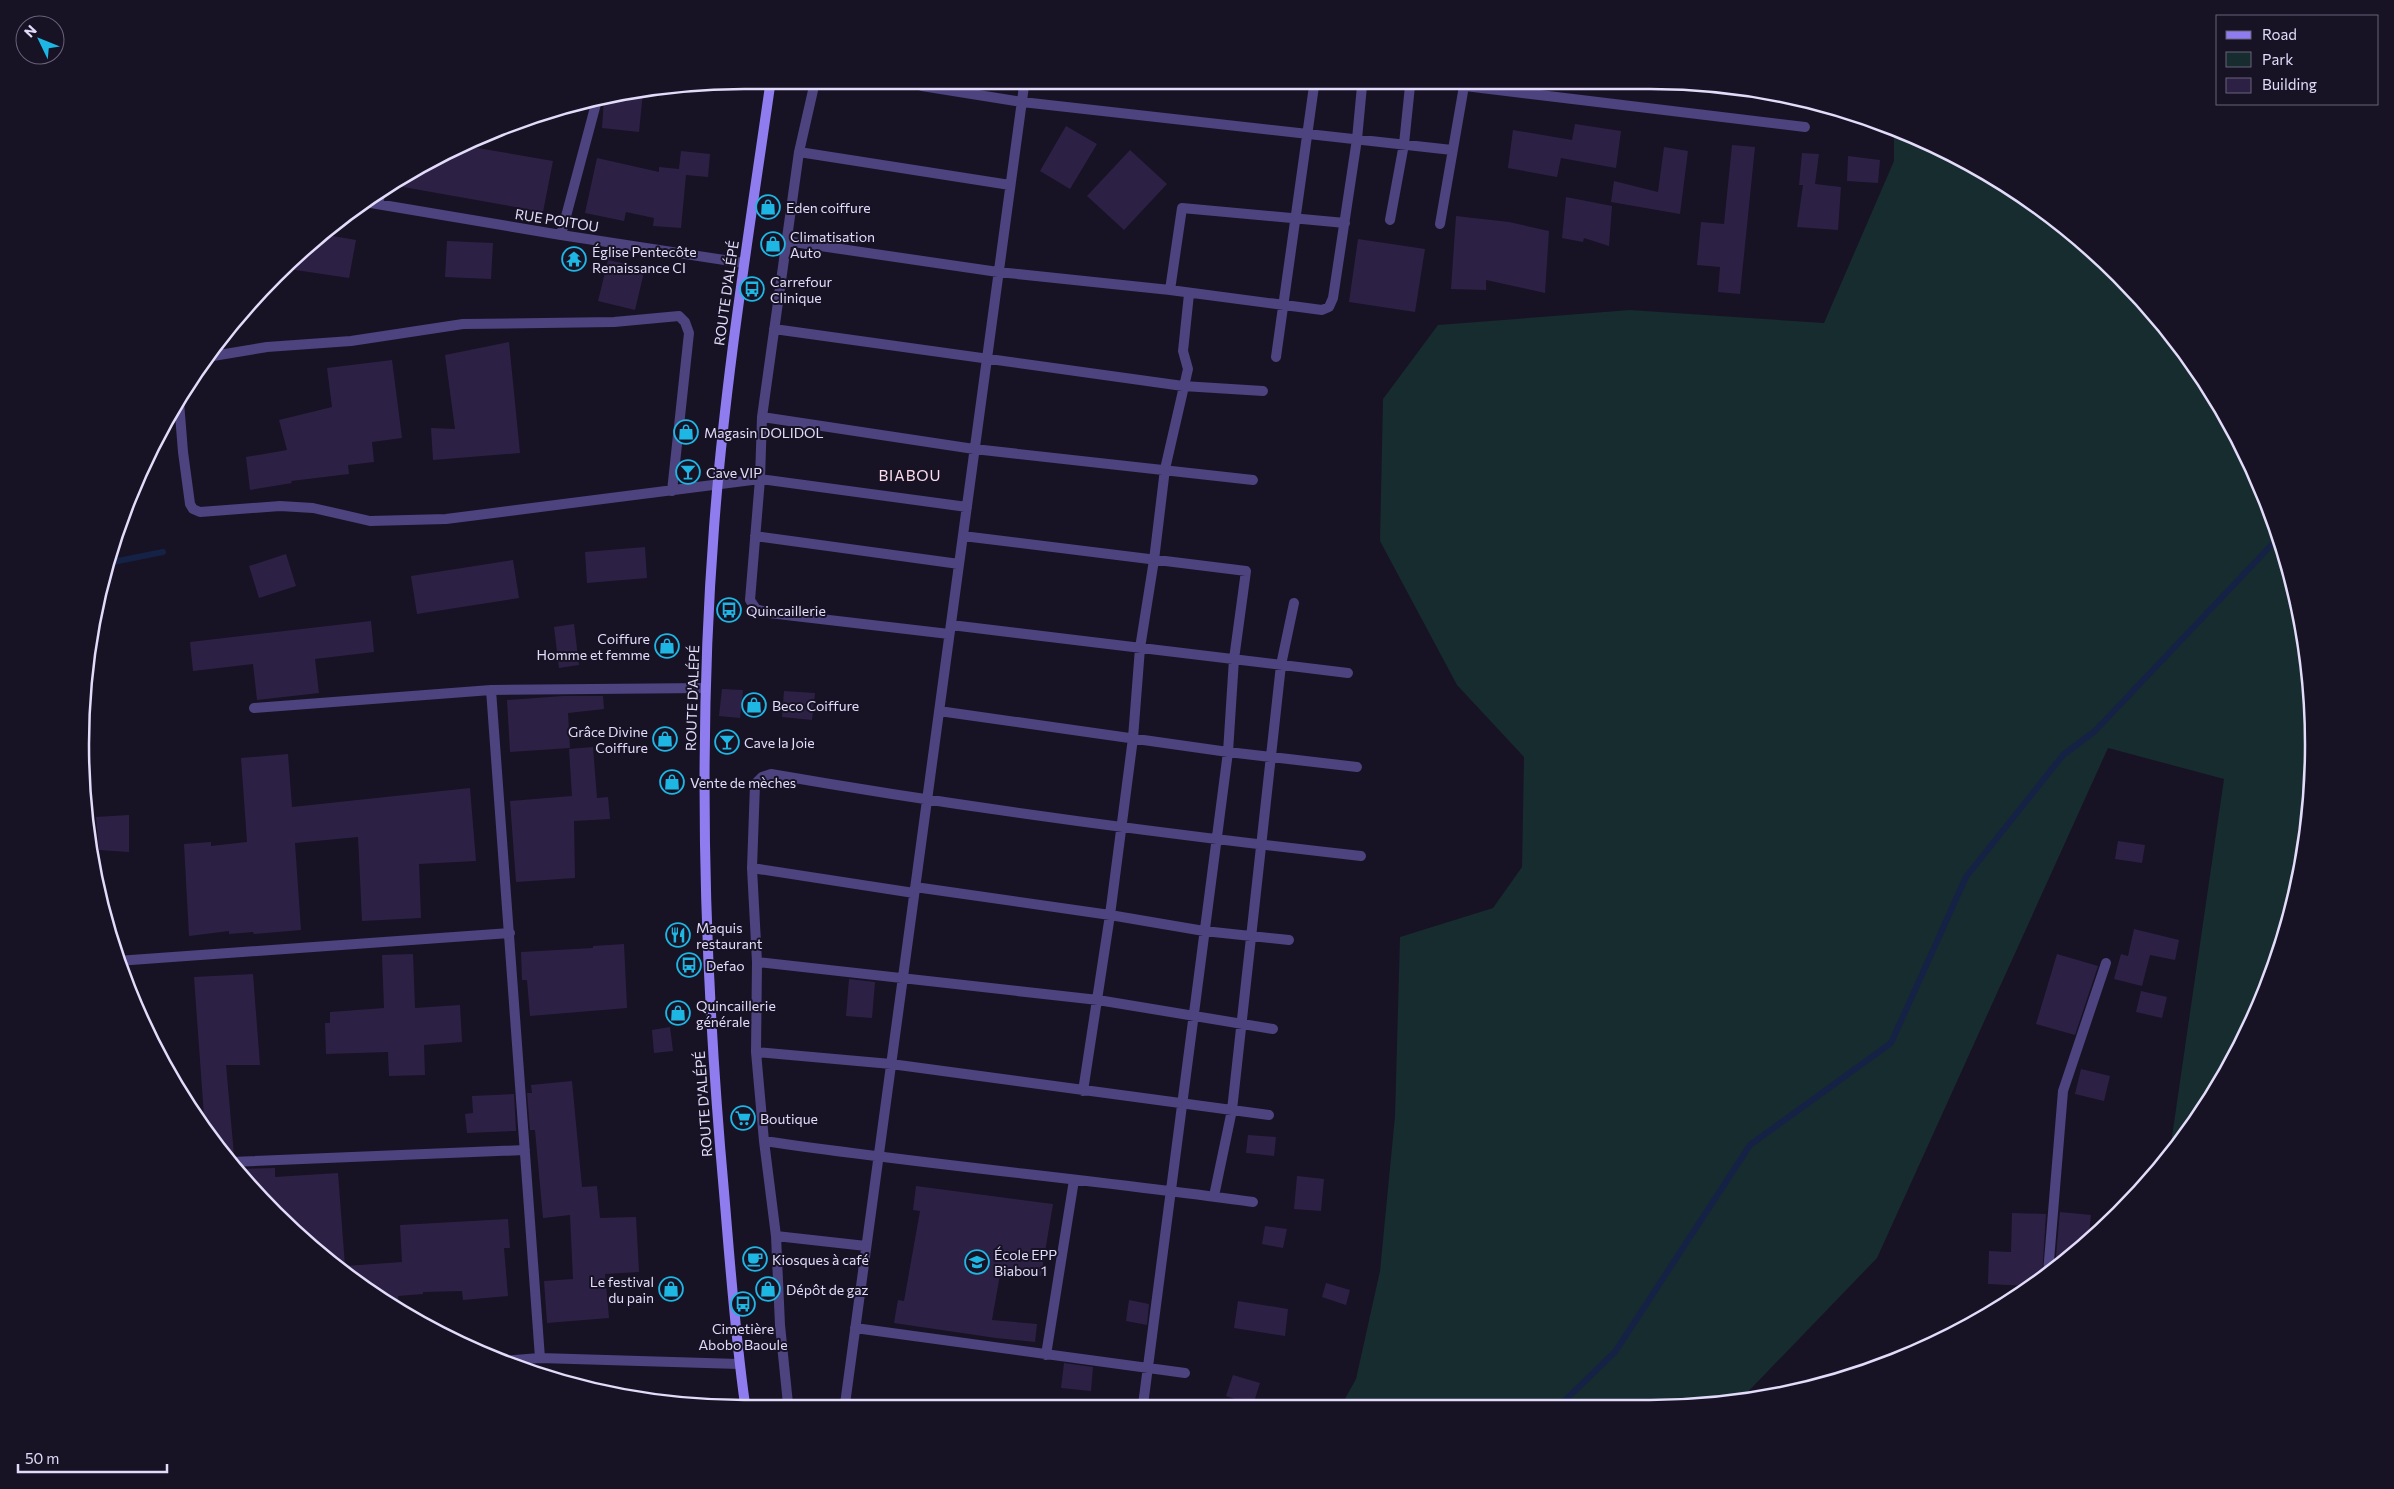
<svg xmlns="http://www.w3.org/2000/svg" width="2394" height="1489" viewBox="0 0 2394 1489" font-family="Commissioner,sans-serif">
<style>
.green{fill:#162c2e}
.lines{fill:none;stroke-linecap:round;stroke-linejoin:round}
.stream{stroke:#152246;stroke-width:6}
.building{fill:#2c2144}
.street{stroke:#4d437e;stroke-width:10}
.secondary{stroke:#8f7def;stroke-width:10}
.labels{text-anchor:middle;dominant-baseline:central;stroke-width:4;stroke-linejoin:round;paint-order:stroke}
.poi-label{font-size:14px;fill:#e2dbfa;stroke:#181225;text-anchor:start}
.street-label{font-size:14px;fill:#e2dbfa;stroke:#181225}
.neighbourhood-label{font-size:15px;letter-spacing:1px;fill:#fbddec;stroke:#181225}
.rim{fill:none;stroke:#e2dbfa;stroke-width:2.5}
</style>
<rect width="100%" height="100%" fill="#181225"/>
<path class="green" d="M1894,128L1904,130L2054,217L2149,306L2225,412L2279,531L2308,657L2313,788L2291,916L2246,1038L2177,1149L2169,1157L2224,779L2108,748L1877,1258L1742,1398L1693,1408L1341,1406L1356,1379L1380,1271L1395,1116L1400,937L1493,908L1522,867L1524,757L1457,685L1380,541L1383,399L1438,325L1630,310L1824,323L1894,161Z"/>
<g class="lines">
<path class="stream" d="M108,563L163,552
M1558,1407L1615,1352L1750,1145L1891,1043L1966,877L2063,755L2095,731L2280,536"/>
</g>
<path class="building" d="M634,91L643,92L639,132L602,128L604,98Z
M1575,124L1621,131L1616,168L1561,158L1557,177L1508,168L1513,130L1572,140Z
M1066,126L1097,144L1070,189L1040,171Z
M460,145L553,161L543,212L392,185Z
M1732,145L1755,147L1740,294L1718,292L1720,267L1697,265L1701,222L1724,224Z
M1664,147L1688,151L1680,214L1611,202L1614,181L1658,192Z
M1130,150L1167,184L1124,230L1087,196Z
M681,151L710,154L708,177L686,175L681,228L653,226L654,218L626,212L624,221L585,213L597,158L659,172V167L679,169Z
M1802,153L1819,154L1815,184L1841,187L1838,230L1797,227L1803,185H1799Z
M1848,156L1880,160L1878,183L1847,181Z
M1566,197L1612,206L1609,246L1584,238L1583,242L1562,238Z
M1456,216L1509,222L1549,231L1545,293L1486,280V290L1451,289Z
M321,234L356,240L349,278L282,268Z
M1358,239L1425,249L1415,312L1349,302Z
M447,241L493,243L491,279L445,277Z
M608,260L645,268L635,310L598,301Z
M509,342L520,453L433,460L431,428L455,429L445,355Z
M392,360L402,438L372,442L374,462L348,465L349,474L291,481L292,483L250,490L246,457L287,450L279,420L332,407L327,368Z
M645,547L647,578L587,583L585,552Z
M286,554L296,586L259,598L249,566Z
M513,560L519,598L417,614L411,576Z
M371,621L374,652L315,659L319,693L257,700L253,664L193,671L190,642Z
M574,624L579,665L559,668L554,627Z
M722,689L743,690L740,718L719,716Z
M784,691L815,693L812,720L782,717Z
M563,696H603L604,709L568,713L570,748L510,752L507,700Z
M593,747L597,798L608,797L610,819L574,821L575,878L516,882L510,801L572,796L569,749Z
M288,754L292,807L470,788L476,861L419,864L421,918L362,921L358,837L295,843L301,930L254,934L253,932L229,934V931L189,936L184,844L211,842V846L247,842L241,758Z
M129,815V852L99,850L96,817Z
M2118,841L2145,845L2142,863L2115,859Z
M2134,929L2179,940L2175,960L2150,955L2142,986L2114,979L2121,954L2128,956Z
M624,944L627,1008L530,1016L527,980H522L521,952L593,948V946Z
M413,954L415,1008L460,1005L462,1042L424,1045L425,1075L389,1076L388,1052L326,1054L325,1023H330V1012L384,1008L382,955Z
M2057,954L2098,966L2075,1035L2036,1024Z
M253,974L260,1065H226L234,1155L228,1157L205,1130L194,977Z
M849,979L875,982L872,1018L846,1016Z
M2141,991L2167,997L2162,1018L2136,1012Z
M670,1027L673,1051L654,1053L652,1030Z
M2081,1069L2110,1076L2104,1101L2075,1094Z
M572,1081L582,1187L597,1186L600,1218L636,1217L639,1272L605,1274L609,1318L547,1323L544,1281L573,1279L570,1215L543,1218L535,1130H530L527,1093H532L531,1085Z
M514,1094L516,1131L467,1133L465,1114L473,1113L472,1096Z
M1248,1135L1276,1137L1274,1156L1246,1153Z
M275,1168V1177L338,1173L345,1266L402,1262L400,1225L508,1219L510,1248H504L508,1296L463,1300L462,1291L423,1292V1294L398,1296L399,1306L340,1272L274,1214L238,1169Z
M1297,1176L1324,1179L1321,1211L1294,1209Z
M916,1186L1053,1204L1041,1276L1001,1269L992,1320L1037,1324L1035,1342L996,1338L894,1323L898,1300L904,1301L920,1211L913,1210Z
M2060,1212L2091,1215L2088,1244L2055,1267Z
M2012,1213L2046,1214L2042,1277L2029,1286L1988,1284L1989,1251L2011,1252Z
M1265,1226L1287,1229L1283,1248L1262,1244Z
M1326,1283L1350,1290L1346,1305L1322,1297Z
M1129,1300L1149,1304L1147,1325L1126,1321Z
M1238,1301L1288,1309L1285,1336L1234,1328Z
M1064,1363L1093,1367L1091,1391L1061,1388Z
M1233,1375L1260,1383L1253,1405L1226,1396Z"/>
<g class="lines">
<path class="street" d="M814,86L799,152L762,417L760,479L750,600L756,609L769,613L949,634
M922,86L1022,102L1452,150
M1465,86L1805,127
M799,152L1010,185
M365,202L561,235L744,263
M378,203L381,192
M1390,220L1404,144L1410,86
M1440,224L1464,86
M561,235L597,100
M786,241L998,272L1170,290L1322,310L1329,307L1333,298L1357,139L1362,86
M1170,290L1182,208L1345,223
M774,329L1183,386L1263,391
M207,357L267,347L351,341L463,324L614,322L679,316L685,322L689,333L672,491
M1276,357L1314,86
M179,402L183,452L190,504L193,509L200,512L280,506L313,508L370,521L446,519L760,479L967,507
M762,417L974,449L1253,480
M755,536L959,564
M963,536L1246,571L1234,659L1228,752L1143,1405
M951,625L1348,673
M491,690L540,1358
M254,708L491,690L705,688
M939,711L1228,752L1357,767
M752,868L914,893
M915,887L1110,915L1204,931L1289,940
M117,961L510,933
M757,962L1098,1000L1273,1029
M756,1052L891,1064L1269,1115
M1083,1091L1110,915L1133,738L1140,648L1154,560L1165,469L1188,369L1183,351L1189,294
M764,1141C926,1165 1090,1179 1253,1202
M232,1162L525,1150
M1214,1196L1232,1110L1281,665L1294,603
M776,1236L866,1246
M2048,1273L2063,1091L2106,963
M855,1328L1185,1373
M1046,1355L1074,1180
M501,1361L540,1358L739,1364
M788,1404L780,1325L776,1236L764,1141L756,1052L757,962L752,868L755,784L762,777L771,774C967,808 1163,834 1361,856
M845,1404L1024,86"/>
<path class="secondary" d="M745,1404C735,1334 730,1263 724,1192C704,971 697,749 714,528C725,379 749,233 770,86"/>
</g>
<defs>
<g id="shop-ring" transform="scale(1.25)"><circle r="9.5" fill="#181225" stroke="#1eb6e3" stroke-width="1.5"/><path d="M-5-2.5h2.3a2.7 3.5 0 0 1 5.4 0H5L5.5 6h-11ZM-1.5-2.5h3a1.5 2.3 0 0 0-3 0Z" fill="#1eb6e3"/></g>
<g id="temple-ring" transform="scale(1.25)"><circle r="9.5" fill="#181225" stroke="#1eb6e3" stroke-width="1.5"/><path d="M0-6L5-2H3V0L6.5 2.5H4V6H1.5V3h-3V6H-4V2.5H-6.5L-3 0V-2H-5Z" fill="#1eb6e3"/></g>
<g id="bus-ring" transform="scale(1.25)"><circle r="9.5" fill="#181225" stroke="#1eb6e3" stroke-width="1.5"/><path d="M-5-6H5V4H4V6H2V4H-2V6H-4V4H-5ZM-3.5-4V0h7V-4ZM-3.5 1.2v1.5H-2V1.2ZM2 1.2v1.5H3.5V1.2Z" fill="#1eb6e3"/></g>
<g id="bar-ring" transform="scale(1.25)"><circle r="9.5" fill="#181225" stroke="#1eb6e3" stroke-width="1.5"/><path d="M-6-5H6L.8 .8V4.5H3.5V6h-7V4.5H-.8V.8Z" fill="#1eb6e3"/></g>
<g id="restaurant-ring" transform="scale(1.25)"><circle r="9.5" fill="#181225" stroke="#1eb6e3" stroke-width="1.5"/><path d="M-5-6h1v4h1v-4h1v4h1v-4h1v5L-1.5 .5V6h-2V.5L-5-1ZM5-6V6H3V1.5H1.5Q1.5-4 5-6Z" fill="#1eb6e3"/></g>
<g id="supermarket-ring" transform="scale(1.25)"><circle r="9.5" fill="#181225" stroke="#1eb6e3" stroke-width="1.5"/><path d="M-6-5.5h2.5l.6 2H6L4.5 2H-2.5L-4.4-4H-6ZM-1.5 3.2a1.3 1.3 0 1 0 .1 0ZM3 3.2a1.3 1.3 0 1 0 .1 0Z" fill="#1eb6e3"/></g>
<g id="cafe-ring" transform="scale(1.25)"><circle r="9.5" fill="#181225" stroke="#1eb6e3" stroke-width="1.5"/><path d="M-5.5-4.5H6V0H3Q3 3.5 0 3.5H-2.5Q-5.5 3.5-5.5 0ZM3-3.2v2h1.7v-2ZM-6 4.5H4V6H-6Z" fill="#1eb6e3"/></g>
<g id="school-ring" transform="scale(1.25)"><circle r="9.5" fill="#181225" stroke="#1eb6e3" stroke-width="1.5"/><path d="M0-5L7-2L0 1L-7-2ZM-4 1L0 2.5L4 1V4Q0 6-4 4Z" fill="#1eb6e3"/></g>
</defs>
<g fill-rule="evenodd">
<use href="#shop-ring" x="768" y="207"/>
<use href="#shop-ring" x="773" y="244"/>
<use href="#temple-ring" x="574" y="259"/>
<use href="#bus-ring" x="752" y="289"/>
<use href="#shop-ring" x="686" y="432"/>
<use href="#bar-ring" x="688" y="472"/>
<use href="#bus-ring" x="729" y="610"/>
<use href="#shop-ring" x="667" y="646"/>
<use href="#shop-ring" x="754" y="705"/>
<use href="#shop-ring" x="665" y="739"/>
<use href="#bar-ring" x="727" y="742"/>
<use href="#shop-ring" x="672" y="782"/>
<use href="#restaurant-ring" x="678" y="935"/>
<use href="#bus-ring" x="689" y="965"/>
<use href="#shop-ring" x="678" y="1013"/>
<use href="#supermarket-ring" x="743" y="1118"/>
<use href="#cafe-ring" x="755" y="1259"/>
<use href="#school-ring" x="977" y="1262"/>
<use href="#shop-ring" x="671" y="1289"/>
<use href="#shop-ring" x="768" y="1289"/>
<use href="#bus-ring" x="743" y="1304"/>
</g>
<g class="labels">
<g class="poi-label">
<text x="786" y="207">Eden coiffure</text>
<text x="790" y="236">Climatisation<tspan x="790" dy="16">Auto</tspan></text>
<text x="592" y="251">Église Pentecôte<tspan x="592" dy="16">Renaissance CI</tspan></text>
<text x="770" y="281">Carrefour<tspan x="770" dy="16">Clinique</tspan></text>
<text x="704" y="432">Magasin DOLIDOL</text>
<text x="706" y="472">Cave VIP</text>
<text x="746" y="610">Quincaillerie</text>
<text x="650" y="638" text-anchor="end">Coiffure<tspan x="650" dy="16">Homme et femme</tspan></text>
<text x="772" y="705">Beco Coiffure</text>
<text x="648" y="731" text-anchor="end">Grâce Divine<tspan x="648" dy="16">Coiffure</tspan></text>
<text x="744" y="742">Cave la Joie</text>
<text x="690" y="782">Vente de mèches</text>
<text x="696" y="927">Maquis<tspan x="696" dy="16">restaurant</tspan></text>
<text x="706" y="965">Defao</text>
<text x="696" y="1005">Quincaillerie<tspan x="696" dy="16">générale</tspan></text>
<text x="760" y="1118">Boutique</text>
<text x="994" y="1254">École EPP<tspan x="994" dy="16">Biabou 1</tspan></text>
<text x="772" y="1259">Kiosques à café</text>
<text x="654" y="1281" text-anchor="end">Le festival<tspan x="654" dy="16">du pain</tspan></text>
<text x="786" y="1289">Dépôt de gaz</text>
<text x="743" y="1328" text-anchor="middle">Cimetière<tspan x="743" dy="16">Abobo Baoule</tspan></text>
</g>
<g class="street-label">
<text transform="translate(557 220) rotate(9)">RUE POITOU</text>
<text transform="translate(726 293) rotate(-82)">ROUTE D'ALÉPÉ</text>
<text transform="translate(692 698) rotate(-88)">ROUTE D'ALÉPÉ</text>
<text transform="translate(703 1104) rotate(-94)">ROUTE D'ALÉPÉ</text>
</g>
<g class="neighbourhood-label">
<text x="910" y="475">BIABOU</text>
</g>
</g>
<path d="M0 0H2394V1489H0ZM744 89H1650A655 655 0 0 1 2305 744V745A655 655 0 0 1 1650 1400H744A655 655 0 0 1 89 745V744A655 655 0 0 1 744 89Z" fill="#181225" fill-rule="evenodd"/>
<path class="rim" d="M744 89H1650A655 655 0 0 1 2305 744V745A655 655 0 0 1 1650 1400H744A655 655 0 0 1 89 745V744A655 655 0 0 1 744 89Z"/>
<rect x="2216" y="15" width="162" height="90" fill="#181225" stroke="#69627a"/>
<rect x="2226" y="31" width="25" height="8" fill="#8f7def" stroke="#69627a"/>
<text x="2262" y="40" font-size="15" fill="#e2dbfa">Road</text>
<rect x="2226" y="52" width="25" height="15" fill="#162c2e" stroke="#69627a"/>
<text x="2262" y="65" font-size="15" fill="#e2dbfa">Park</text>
<rect x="2226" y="78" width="25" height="15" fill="#2c2144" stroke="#69627a"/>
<text x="2262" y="90" font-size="15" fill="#e2dbfa">Building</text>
<g transform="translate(40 40) rotate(313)"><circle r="24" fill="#181225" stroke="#69627a"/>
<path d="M0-4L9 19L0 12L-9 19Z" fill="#1eb6e3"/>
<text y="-8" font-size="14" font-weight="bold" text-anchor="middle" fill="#e2dbfa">N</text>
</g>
<path d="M18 1464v8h149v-8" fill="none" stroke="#e2dbfa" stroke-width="2.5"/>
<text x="25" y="1464" font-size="15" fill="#e2dbfa" stroke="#181225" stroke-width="4" paint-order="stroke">50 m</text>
</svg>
